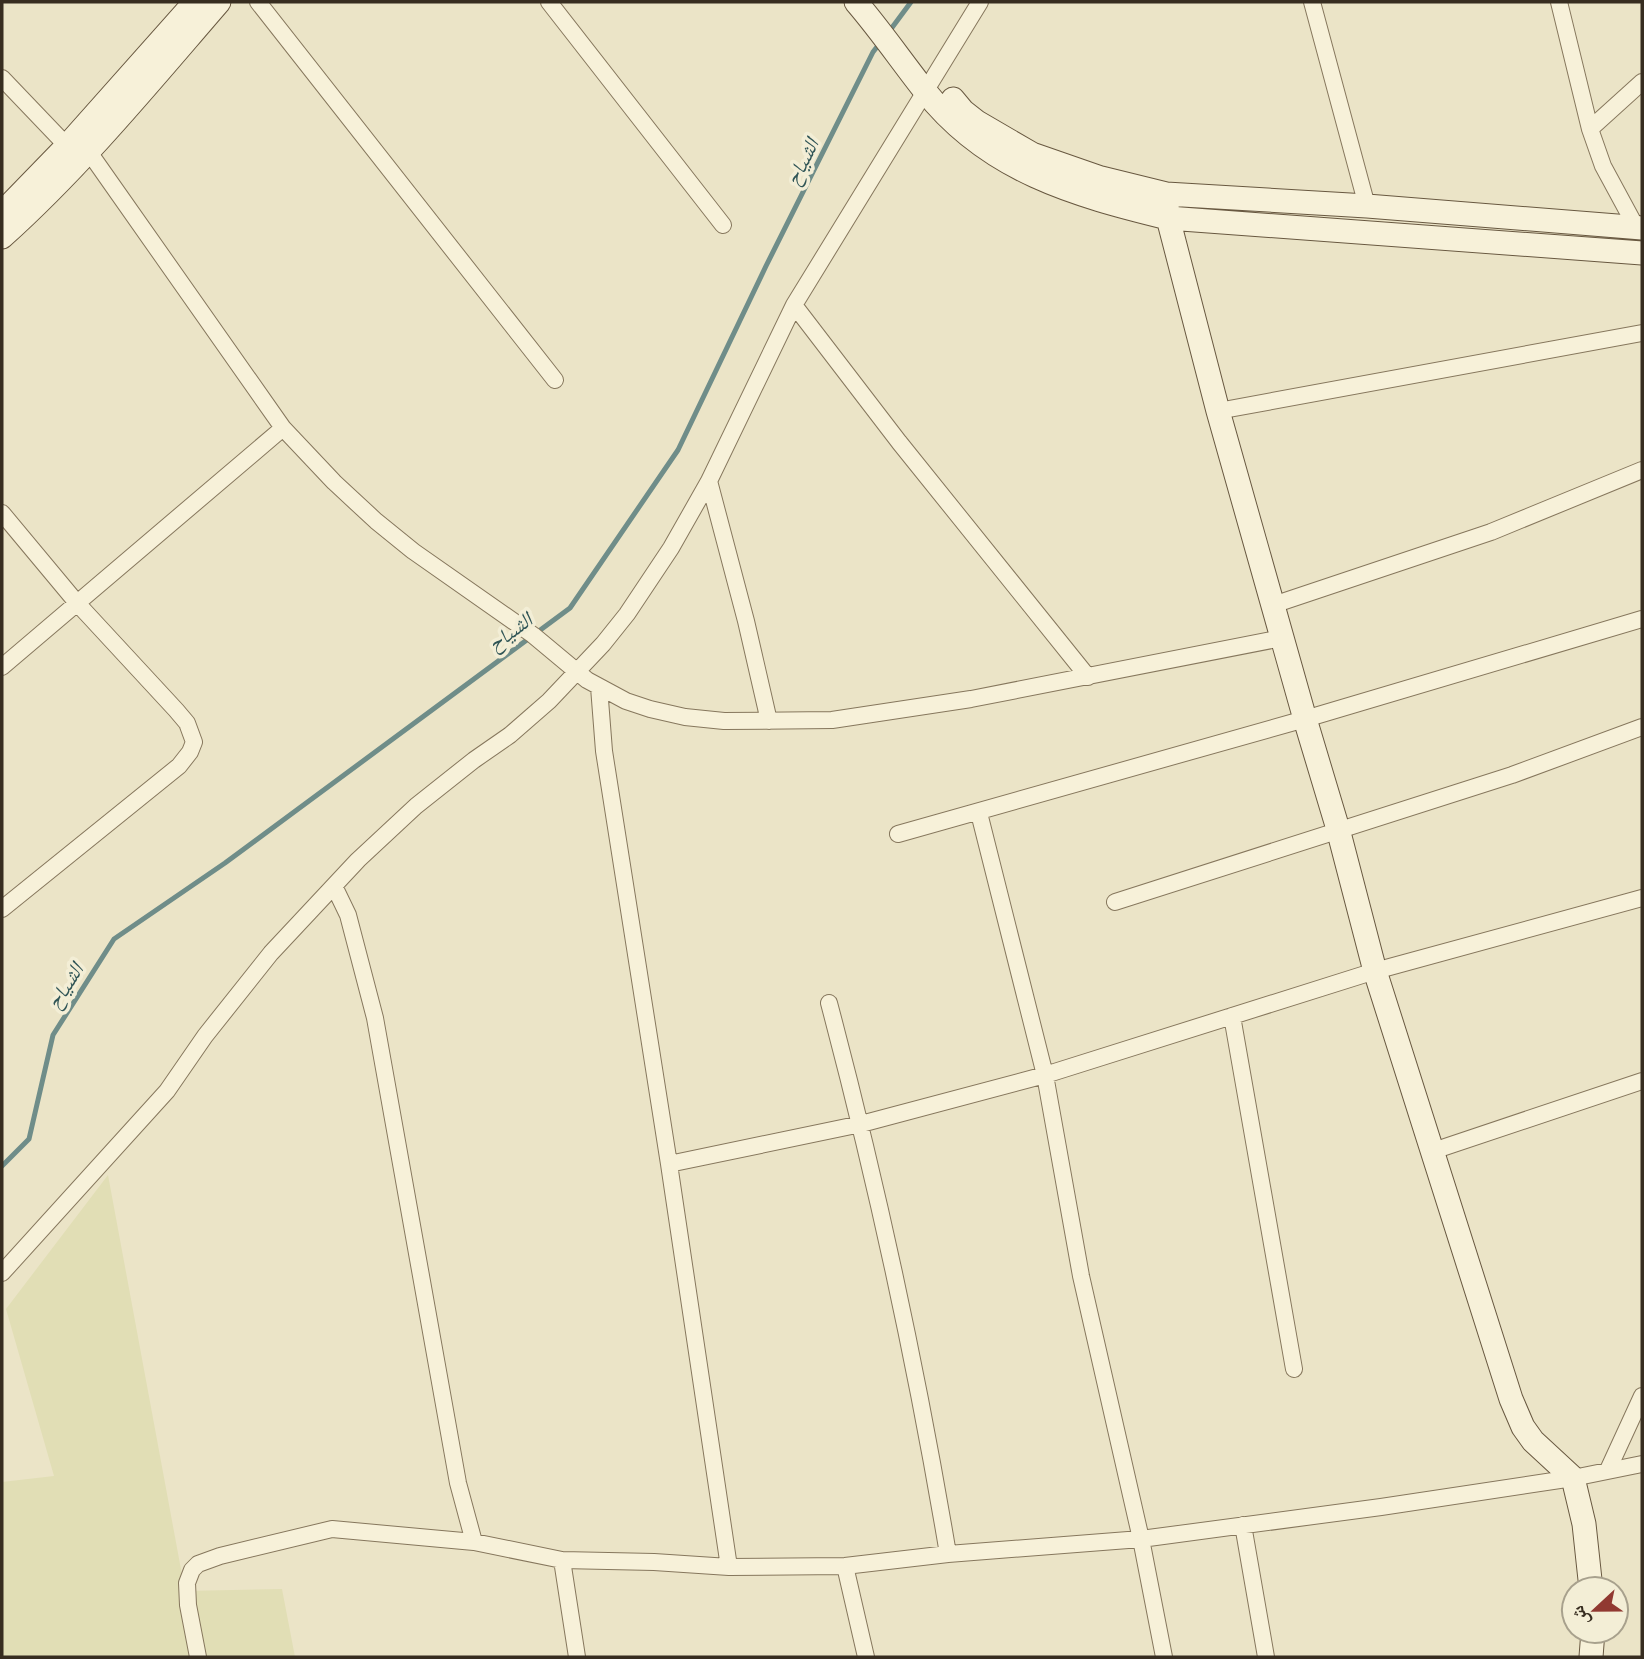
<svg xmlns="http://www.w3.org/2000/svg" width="1644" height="1659" viewBox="0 0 1644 1659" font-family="Bitter,'Noto Naskh Arabic',serif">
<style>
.farmland{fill:#e1deb5}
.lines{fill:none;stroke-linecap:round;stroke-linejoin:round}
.stream{stroke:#6f8d89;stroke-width:5}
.street-casing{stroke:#86775d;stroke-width:18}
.secondary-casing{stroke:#685840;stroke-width:25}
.street{stroke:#f7f1d9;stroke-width:16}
.secondary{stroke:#f7f1d9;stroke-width:23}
.labels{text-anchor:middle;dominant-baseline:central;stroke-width:7;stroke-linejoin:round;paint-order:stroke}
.water-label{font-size:21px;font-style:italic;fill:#305556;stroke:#f3eed6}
</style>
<rect width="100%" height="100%" fill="#ebe4c7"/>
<path class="farmland" d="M108,1175L185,1591L282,1589L295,1657H2V1482L54,1476L6,1309Z"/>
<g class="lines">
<path class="stream" d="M888,33L911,2
M2,1166L29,1139L53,1035L114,939L225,863L570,608L678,450L766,266L873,52L880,43"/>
<g class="street-casing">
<path id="street" d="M258,2L555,380
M549,2L723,225
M1312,2L1367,206
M1559,2L1590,129L1603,166L1636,227
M2,78L67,146
M1590,129L1642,82
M89,152L283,428L334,482L376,521L413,551L533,635L587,680L626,701L650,709L685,717L724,721L832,720L971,699L1282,638
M794,305L899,442L1088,677
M1218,411L1642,333
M709,481L746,621L769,721
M2,513L77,603L176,710L187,723L194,742L190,752L179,766L2,909
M1273,605L1491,532L1642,470
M2,667L283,428
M599,687L604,751L669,1164L729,1567
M979,813L1045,1075L1081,1276L1141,1539L1164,1657
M898,834L1305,719L1642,619
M335,888L348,915L375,1018L458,1483L474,1542
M1115,902L1512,775L1642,727
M829,1003C877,1184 917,1369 948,1554
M1232,1016L1294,1369
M1433,1151L1642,1081
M669,1164L861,1124L1045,1075L1375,971L1642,898
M2,1273L167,1091L205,1036L271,953L358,860L416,806L474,760L510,735L549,701L603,644L627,614L671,548L709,481L794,305L980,2
M1608,1470L1642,1396
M1243,1525L1266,1657
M562,1560L577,1657
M845,1566L866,1657
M198,1657L188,1605L187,1583L192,1570L198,1564L220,1556L332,1529L474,1542L562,1560L654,1562L729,1567L845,1566L948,1554L1141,1539L1381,1507L1573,1478L1642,1464"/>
</g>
<g class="secondary-casing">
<path id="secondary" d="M856,2C881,31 902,62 925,91C988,171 1074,195 1168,218L1642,253
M953,99L963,111L977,122L1032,154L1101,178L1166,194L1367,206L1642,228
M1166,194L1168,218L1218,411L1305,719L1338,829L1375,971L1511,1399L1523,1427L1533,1441L1573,1478L1584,1524L1591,1589
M2,213L67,146L195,2
M2,237C81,166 149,83 219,2
M1591,1657L1593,1631"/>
</g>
<use href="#street" class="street"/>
<use href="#secondary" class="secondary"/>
</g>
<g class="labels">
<g class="water-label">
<text transform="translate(802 162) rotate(-64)">الشياح</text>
<text transform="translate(510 632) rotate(-37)">الشياح</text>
<text transform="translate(65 986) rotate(-58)">الشياح</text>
</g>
</g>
<rect width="1644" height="1659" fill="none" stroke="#372d20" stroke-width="7"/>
<g transform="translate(1595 1610) rotate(248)"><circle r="33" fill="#f3eed6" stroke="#a8a18d" stroke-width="2"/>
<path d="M0-5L12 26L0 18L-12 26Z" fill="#913931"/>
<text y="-10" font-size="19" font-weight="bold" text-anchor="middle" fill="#372d20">ش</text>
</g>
</svg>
